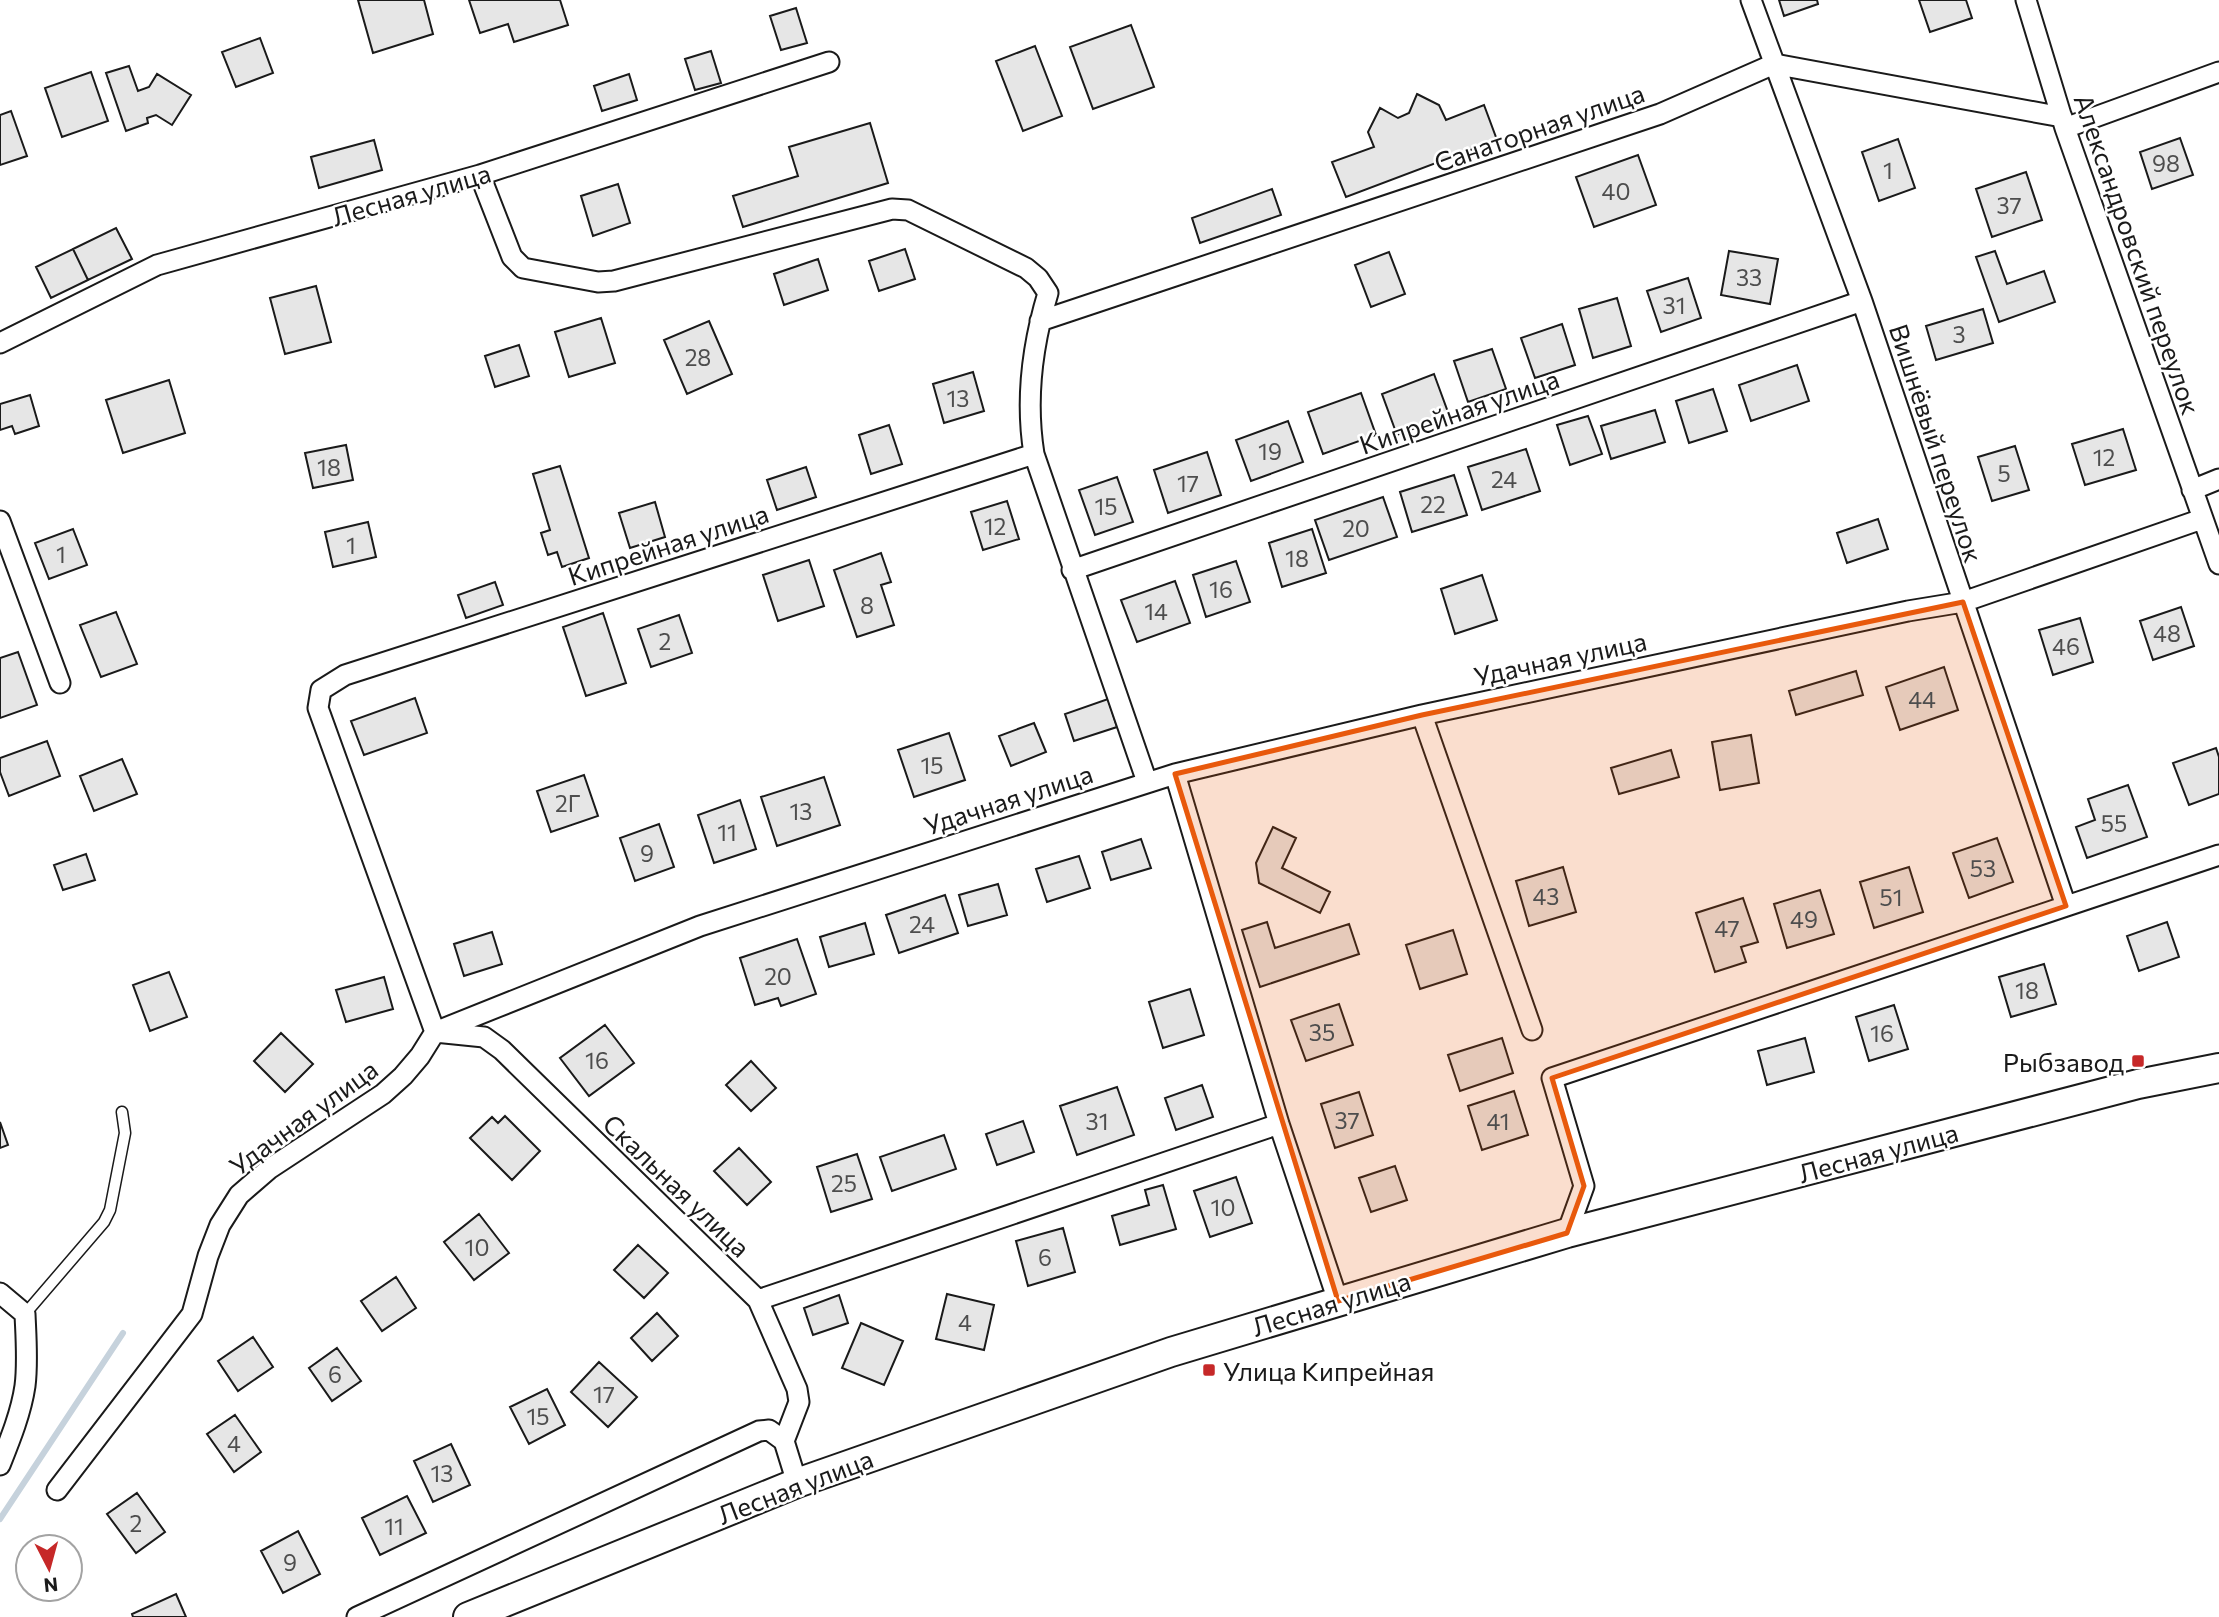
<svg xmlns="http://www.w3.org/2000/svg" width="2219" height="1617" viewBox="0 0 2219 1617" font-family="Commissioner,sans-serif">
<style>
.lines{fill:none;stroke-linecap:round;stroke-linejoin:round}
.stream{stroke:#c6d2dc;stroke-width:6}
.building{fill:#e6e6e6;stroke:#1a1a1a;stroke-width:2}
.service-casing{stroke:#1a1a1a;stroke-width:13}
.minor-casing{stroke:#1a1a1a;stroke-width:23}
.secondary-casing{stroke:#1a1a1a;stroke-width:32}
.service{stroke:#fff;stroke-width:10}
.minor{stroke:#fff;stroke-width:19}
.secondary{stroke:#fff;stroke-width:28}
.marked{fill:#e8590c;fill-opacity:0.2;stroke:#e8590c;stroke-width:5;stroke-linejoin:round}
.poi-dot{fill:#c62828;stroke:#fff;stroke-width:2.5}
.labels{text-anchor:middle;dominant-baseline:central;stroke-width:5;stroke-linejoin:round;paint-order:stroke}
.number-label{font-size:23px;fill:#4d4d4d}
.street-label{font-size:26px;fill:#1a1a1a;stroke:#fff}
.poi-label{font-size:26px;fill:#1a1a1a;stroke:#fff;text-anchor:end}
</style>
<rect width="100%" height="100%" fill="#fff"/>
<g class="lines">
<path class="stream" d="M0,1519L123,1333"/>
</g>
<path class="building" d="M358,0H424L433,34L373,53Z
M469,0H560L568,25L514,42L508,24L480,33Z
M1779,0H1817L1818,4L1784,16Z
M1919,0H1966L1972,18L1930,32Z
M796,8L807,43L781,50L770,16Z
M1131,25L1154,87L1093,109L1070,47Z
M260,38L273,73L236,87L222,52Z
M1035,46L1062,116L1023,131L996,61Z
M711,51L721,83L695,90L685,59Z
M129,66L138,91L149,87L157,74L191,95L172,125L156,115L147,118L148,123L126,131L106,73Z
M91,72L108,121L62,137L45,88Z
M629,74L637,100L602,111L594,86Z
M1417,94L1439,105L1446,120L1484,105L1497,140L1346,197L1332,162L1374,147L1368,132L1380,108L1398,118L1409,113Z
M11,111L27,156L0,165V115Z
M870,123L888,183L743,227L733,196L798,176L789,147Z
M2180,138L2193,175L2152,189L2140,152Z
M1898,139L1915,188L1879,201L1862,152Z
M374,140L382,170L319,188L311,157Z
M1638,155L1656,205L1594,227L1576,177Z
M2026,172L2042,220L1992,237L1976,189Z
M618,184L630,223L593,236L581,196Z
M1272,189L1281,215L1200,243L1192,218Z
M116,228L132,259L88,280L73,249Z
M73,249L88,280L51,298L36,267Z
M905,249L915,279L879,291L869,261Z
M1729,251L1778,259L1770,304L1721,295Z
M1995,251L2007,284L2044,271L2055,302L1999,322L1976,257Z
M1389,252L1405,294L1371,307L1355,265Z
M818,259L828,290L784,305L774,274Z
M1688,278L1701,318L1661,332L1647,291Z
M316,286L331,342L285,354L270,298Z
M1617,298L1631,346L1593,358L1579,309Z
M1983,309L1993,343L1936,360L1926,326Z
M601,318L615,363L569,377L555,332Z
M709,321L732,374L687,394L664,340Z
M1562,324L1575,365L1535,378L1521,338Z
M519,345L529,376L495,387L485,356Z
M1492,349L1506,389L1468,402L1454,361Z
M1797,365L1809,401L1751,421L1739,385Z
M973,372L984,411L944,423L933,384Z
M1434,374L1449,415L1397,435L1382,394Z
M169,380L185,433L123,453L106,400Z
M1713,389L1727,431L1689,443L1676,401Z
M1361,393L1376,435L1323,454L1308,412Z
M30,395L39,426L15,434L12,426L0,430V404Z
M1655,410L1665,442L1611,459L1601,426Z
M1588,416L1602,454L1570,465L1557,425Z
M1288,421L1303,462L1251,481L1236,440Z
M889,425L902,464L871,474L859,435Z
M2123,429L2136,470L2085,485L2072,444Z
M346,445L353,480L313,488L305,453Z
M2015,446L2029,490L1992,501L1978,457Z
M1526,449L1540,491L1482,510L1468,467Z
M1207,452L1221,495L1168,513L1154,470Z
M560,466L589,558L562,567L557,552L548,555L541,533L550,530L533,474Z
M806,467L816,497L777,510L767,480Z
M1454,475L1467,515L1412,532L1400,492Z
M1117,477L1133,522L1095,535L1079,490Z
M1383,497L1397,537L1329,560L1315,520Z
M1007,501L1019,539L983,550L971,512Z
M655,502L665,537L630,548L619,513Z
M1878,519L1888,549L1847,563L1837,533Z
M368,522L376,557L333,567L325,532Z
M73,529L87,565L49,579L35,543Z
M1312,529L1326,573L1282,587L1269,543Z
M881,553L891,582L881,585L894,625L857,637L834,570Z
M809,560L824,606L778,621L763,575Z
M1236,561L1250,602L1206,617L1193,575Z
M1482,575L1497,620L1455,634L1441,589Z
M1175,581L1190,623L1137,642L1121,600Z
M495,582L503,605L466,618L458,595Z
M2181,607L2194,646L2153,660L2140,621Z
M116,612L137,664L101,677L80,625Z
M603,613L626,683L586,696L563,627Z
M679,615L692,653L651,667L638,629Z
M2080,618L2093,662L2053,675L2039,630Z
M18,652L37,705L0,718V658Z
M1944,667L1958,710L1900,730L1886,687Z
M1856,671L1863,695L1796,715L1789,691Z
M415,698L427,733L364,755L351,721Z
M1108,699L1117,727L1074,741L1065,714Z
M1034,723L1046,752L1011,766L999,736Z
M949,733L965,780L914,797L898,750Z
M1751,735L1759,783L1720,790L1712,742Z
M47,741L60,776L9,796L0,772V758Z
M2216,748L2219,757V794L2189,805L2173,763Z
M1671,750L1679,777L1619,794L1611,768Z
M122,759L137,794L94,811L80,776Z
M584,775L598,816L551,832L537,791Z
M824,777L840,825L777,846L761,797Z
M2128,785L2147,837L2087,858L2076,827L2095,820L2088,799Z
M740,800L756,849L714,863L698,815Z
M659,824L674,867L635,881L620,838Z
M1273,827L1296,838L1282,868L1330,892L1320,913L1259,883L1256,863Z
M1997,838L2013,882L1969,898L1953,853Z
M1141,839L1151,868L1111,880L1102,852Z
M86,854L95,880L63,890L54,865Z
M1079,856L1090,888L1047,902L1036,869Z
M1563,867L1576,912L1529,926L1516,881Z
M1909,867L1923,912L1874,928L1860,882Z
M998,884L1007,915L968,926L959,895Z
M1820,890L1834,934L1787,948L1774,904Z
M945,895L958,933L899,953L886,915Z
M1743,898L1758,942L1741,947L1746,962L1715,972L1696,913Z
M1267,922L1275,948L1349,924L1359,954L1260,987L1242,930Z
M2167,922L2179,957L2139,971L2127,936Z
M865,923L874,954L829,967L820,937Z
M1453,930L1467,974L1420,989L1406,945Z
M492,932L502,964L464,976L454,944Z
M797,939L816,994L781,1006L778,998L755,1005L740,958Z
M2044,964L2056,1004L2011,1017L1999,977Z
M169,972L187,1017L150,1031L133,985Z
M384,977L393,1009L346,1022L336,990Z
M1190,989L1204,1035L1163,1048L1149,1002Z
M1339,1004L1353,1045L1306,1061L1291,1020Z
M1894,1005L1908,1049L1869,1061L1856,1017Z
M605,1025L634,1063L589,1096L560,1058Z
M281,1033L313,1064L285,1092L254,1061Z
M1502,1038L1513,1073L1460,1091L1448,1055Z
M1805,1038L1814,1072L1767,1085L1758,1051Z
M751,1061L776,1088L751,1111L726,1085Z
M1202,1085L1213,1117L1176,1130L1165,1098Z
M1117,1087L1134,1135L1077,1155L1060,1106Z
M1514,1091L1528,1135L1482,1150L1468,1106Z
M1359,1092L1373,1135L1335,1148L1321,1104Z
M505,1116L540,1151L512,1180L470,1138L492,1117L498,1123Z
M1023,1121L1034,1152L997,1165L986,1134Z
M0,1122L8,1145L0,1148Z
M944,1135L956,1169L892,1191L880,1157Z
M739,1148L771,1182L747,1205L714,1171Z
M857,1154L872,1199L831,1212L817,1167Z
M1395,1166L1407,1200L1371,1212L1359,1178Z
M1236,1177L1252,1223L1210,1237L1194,1191Z
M1163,1185L1176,1229L1120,1245L1112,1216L1149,1205L1145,1190Z
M479,1214L509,1253L474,1280L444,1242Z
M1063,1228L1075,1272L1028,1286L1016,1241Z
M638,1245L668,1273L644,1298L614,1270Z
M396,1277L416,1308L382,1331L361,1301Z
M947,1294L994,1305L984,1350L936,1339Z
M839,1295L848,1323L813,1335L804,1308Z
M657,1313L678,1336L652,1361L631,1338Z
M861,1323L903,1341L884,1385L842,1368Z
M253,1337L273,1367L238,1391L218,1361Z
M337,1348L361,1381L332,1401L309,1368Z
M599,1362L637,1397L608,1427L571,1392Z
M547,1389L565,1425L529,1444L510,1407Z
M235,1415L261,1452L234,1472L207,1434Z
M451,1444L470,1485L433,1502L414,1461Z
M137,1493L165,1532L136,1553L107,1514Z
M407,1496L426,1533L380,1555L362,1518Z
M298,1531L320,1574L283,1593L261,1551Z
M176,1594L186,1617H133L132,1614Z"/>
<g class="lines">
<g class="service-casing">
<path id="service" d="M25,1314L104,1222L110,1210L125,1133L122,1112"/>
</g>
<g class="minor-casing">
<path id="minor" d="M1751,0L1862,301L2066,906
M2026,0L2065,128L2219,564
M480,175L512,257L523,268L598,282L614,281L892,209L908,210L1026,268L1038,278L1048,293C1032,346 1025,398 1034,454L1147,782
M1040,321L1660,114L1774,64L2062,117L2065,128L2219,72
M0,343L157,265L480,175L829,62
M2192,490L2219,479
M0,521L60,683
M1072,570L1862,301
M1422,715L1532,1030
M1175,774L1279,1124L1338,1301
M1567,1233L1584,1186L1552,1078L2219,855
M0,1293L25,1314C26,1338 28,1363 25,1386C21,1413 10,1440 0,1465
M758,1300L1279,1124
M797,1483L784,1441L799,1402L797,1389L758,1300L502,1050L484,1037L435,1032L318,708L321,690L345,675L1034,454
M57,1490L192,1314L208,1256L220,1225L239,1195L269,1169L383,1094L403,1076L420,1056L435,1032L700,926L1175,774L1422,715L1908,611L1963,602L2202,519
M357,1617L759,1431L769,1430L784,1441"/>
</g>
<g class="secondary-casing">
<path id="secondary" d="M468,1617L797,1483L1171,1352L1567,1233L2138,1084L2219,1068"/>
</g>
<use href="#service" class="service"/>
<use href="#minor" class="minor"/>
<use href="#secondary" class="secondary"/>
</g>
<path class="marked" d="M1963,602L2066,906L1552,1078L1584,1186L1567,1233L1338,1301L1175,774L1422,715Z"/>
<g class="poi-dot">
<rect x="2131" y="1054" width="14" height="14" rx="3.5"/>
<rect x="1202" y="1363" width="14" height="14" rx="3.5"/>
</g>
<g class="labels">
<g class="number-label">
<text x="2166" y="163">98</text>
<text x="1888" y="170">1</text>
<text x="1616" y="191">40</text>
<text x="2009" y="205">37</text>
<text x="1749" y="277">33</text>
<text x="1674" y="305">31</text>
<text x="1959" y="334">3</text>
<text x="698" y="357">28</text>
<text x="958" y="398">13</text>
<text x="1270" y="451">19</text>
<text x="2104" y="457">12</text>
<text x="329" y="467">18</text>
<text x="2004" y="473">5</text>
<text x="1504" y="479">24</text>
<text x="1188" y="483">17</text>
<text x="1433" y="504">22</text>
<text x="1106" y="506">15</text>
<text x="995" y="526">12</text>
<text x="1356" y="528">20</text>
<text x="351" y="545">1</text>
<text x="61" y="554">1</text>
<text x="1297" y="558">18</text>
<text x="1221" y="589">16</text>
<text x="867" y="605">8</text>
<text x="1156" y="611">14</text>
<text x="2167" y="633">48</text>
<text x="665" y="641">2</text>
<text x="2066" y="646">46</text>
<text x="1922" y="699">44</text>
<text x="932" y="765">15</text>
<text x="568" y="803">2Г</text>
<text x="801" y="811">13</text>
<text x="2114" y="823">55</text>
<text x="727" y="832">11</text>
<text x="647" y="853">9</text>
<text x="1983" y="868">53</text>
<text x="1546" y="896">43</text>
<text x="1891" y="897">51</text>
<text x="1804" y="919">49</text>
<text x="922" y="924">24</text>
<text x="1727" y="928">47</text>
<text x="778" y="976">20</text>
<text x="2027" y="990">18</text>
<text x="1322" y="1032">35</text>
<text x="1882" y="1033">16</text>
<text x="597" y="1060">16</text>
<text x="1347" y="1120">37</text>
<text x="1097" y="1121">31</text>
<text x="1498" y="1121">41</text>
<text x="844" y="1183">25</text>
<text x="1223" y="1207">10</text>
<text x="477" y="1247">10</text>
<text x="1045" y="1257">6</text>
<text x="965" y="1322">4</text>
<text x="335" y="1374">6</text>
<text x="604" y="1394">17</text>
<text x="538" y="1416">15</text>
<text x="234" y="1443">4</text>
<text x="442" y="1473">13</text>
<text x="136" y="1523">2</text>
<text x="394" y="1526">11</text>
<text x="290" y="1562">9</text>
</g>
<g class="street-label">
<text transform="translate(1539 127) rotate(-19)">Санаторная улица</text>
<text transform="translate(411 194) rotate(-16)">Лесная улица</text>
<text transform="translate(2138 254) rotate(71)">Александровский переулок</text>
<text transform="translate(1459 411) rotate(-19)">Кипрейная улица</text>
<text transform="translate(1937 443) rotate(72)">Вишнёвый переулок</text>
<text transform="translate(668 544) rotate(-18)">Кипрейная улица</text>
<text transform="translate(1560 658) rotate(-12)">Удачная улица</text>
<text transform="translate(1008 799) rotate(-18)">Удачная улица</text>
<text transform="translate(303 1117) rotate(-36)">Удачная улица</text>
<text transform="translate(1878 1152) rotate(-15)">Лесная улица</text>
<text transform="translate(677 1185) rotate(44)">Скальная улица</text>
<text transform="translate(1331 1303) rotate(-17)">Лесная улица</text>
<text transform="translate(795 1486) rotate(-21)">Лесная улица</text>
</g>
<g class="poi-label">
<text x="2124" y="1061">Рыбзавод</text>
<text x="1223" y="1370" text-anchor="start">Улица Кипрейная</text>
</g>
</g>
<g transform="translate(49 1568) rotate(174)"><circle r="33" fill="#ffffff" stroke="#a3a3a3" stroke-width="2"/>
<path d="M0-5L12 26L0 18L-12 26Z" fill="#c62828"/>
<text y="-10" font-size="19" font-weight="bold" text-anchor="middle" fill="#1a1a1a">N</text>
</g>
</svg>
